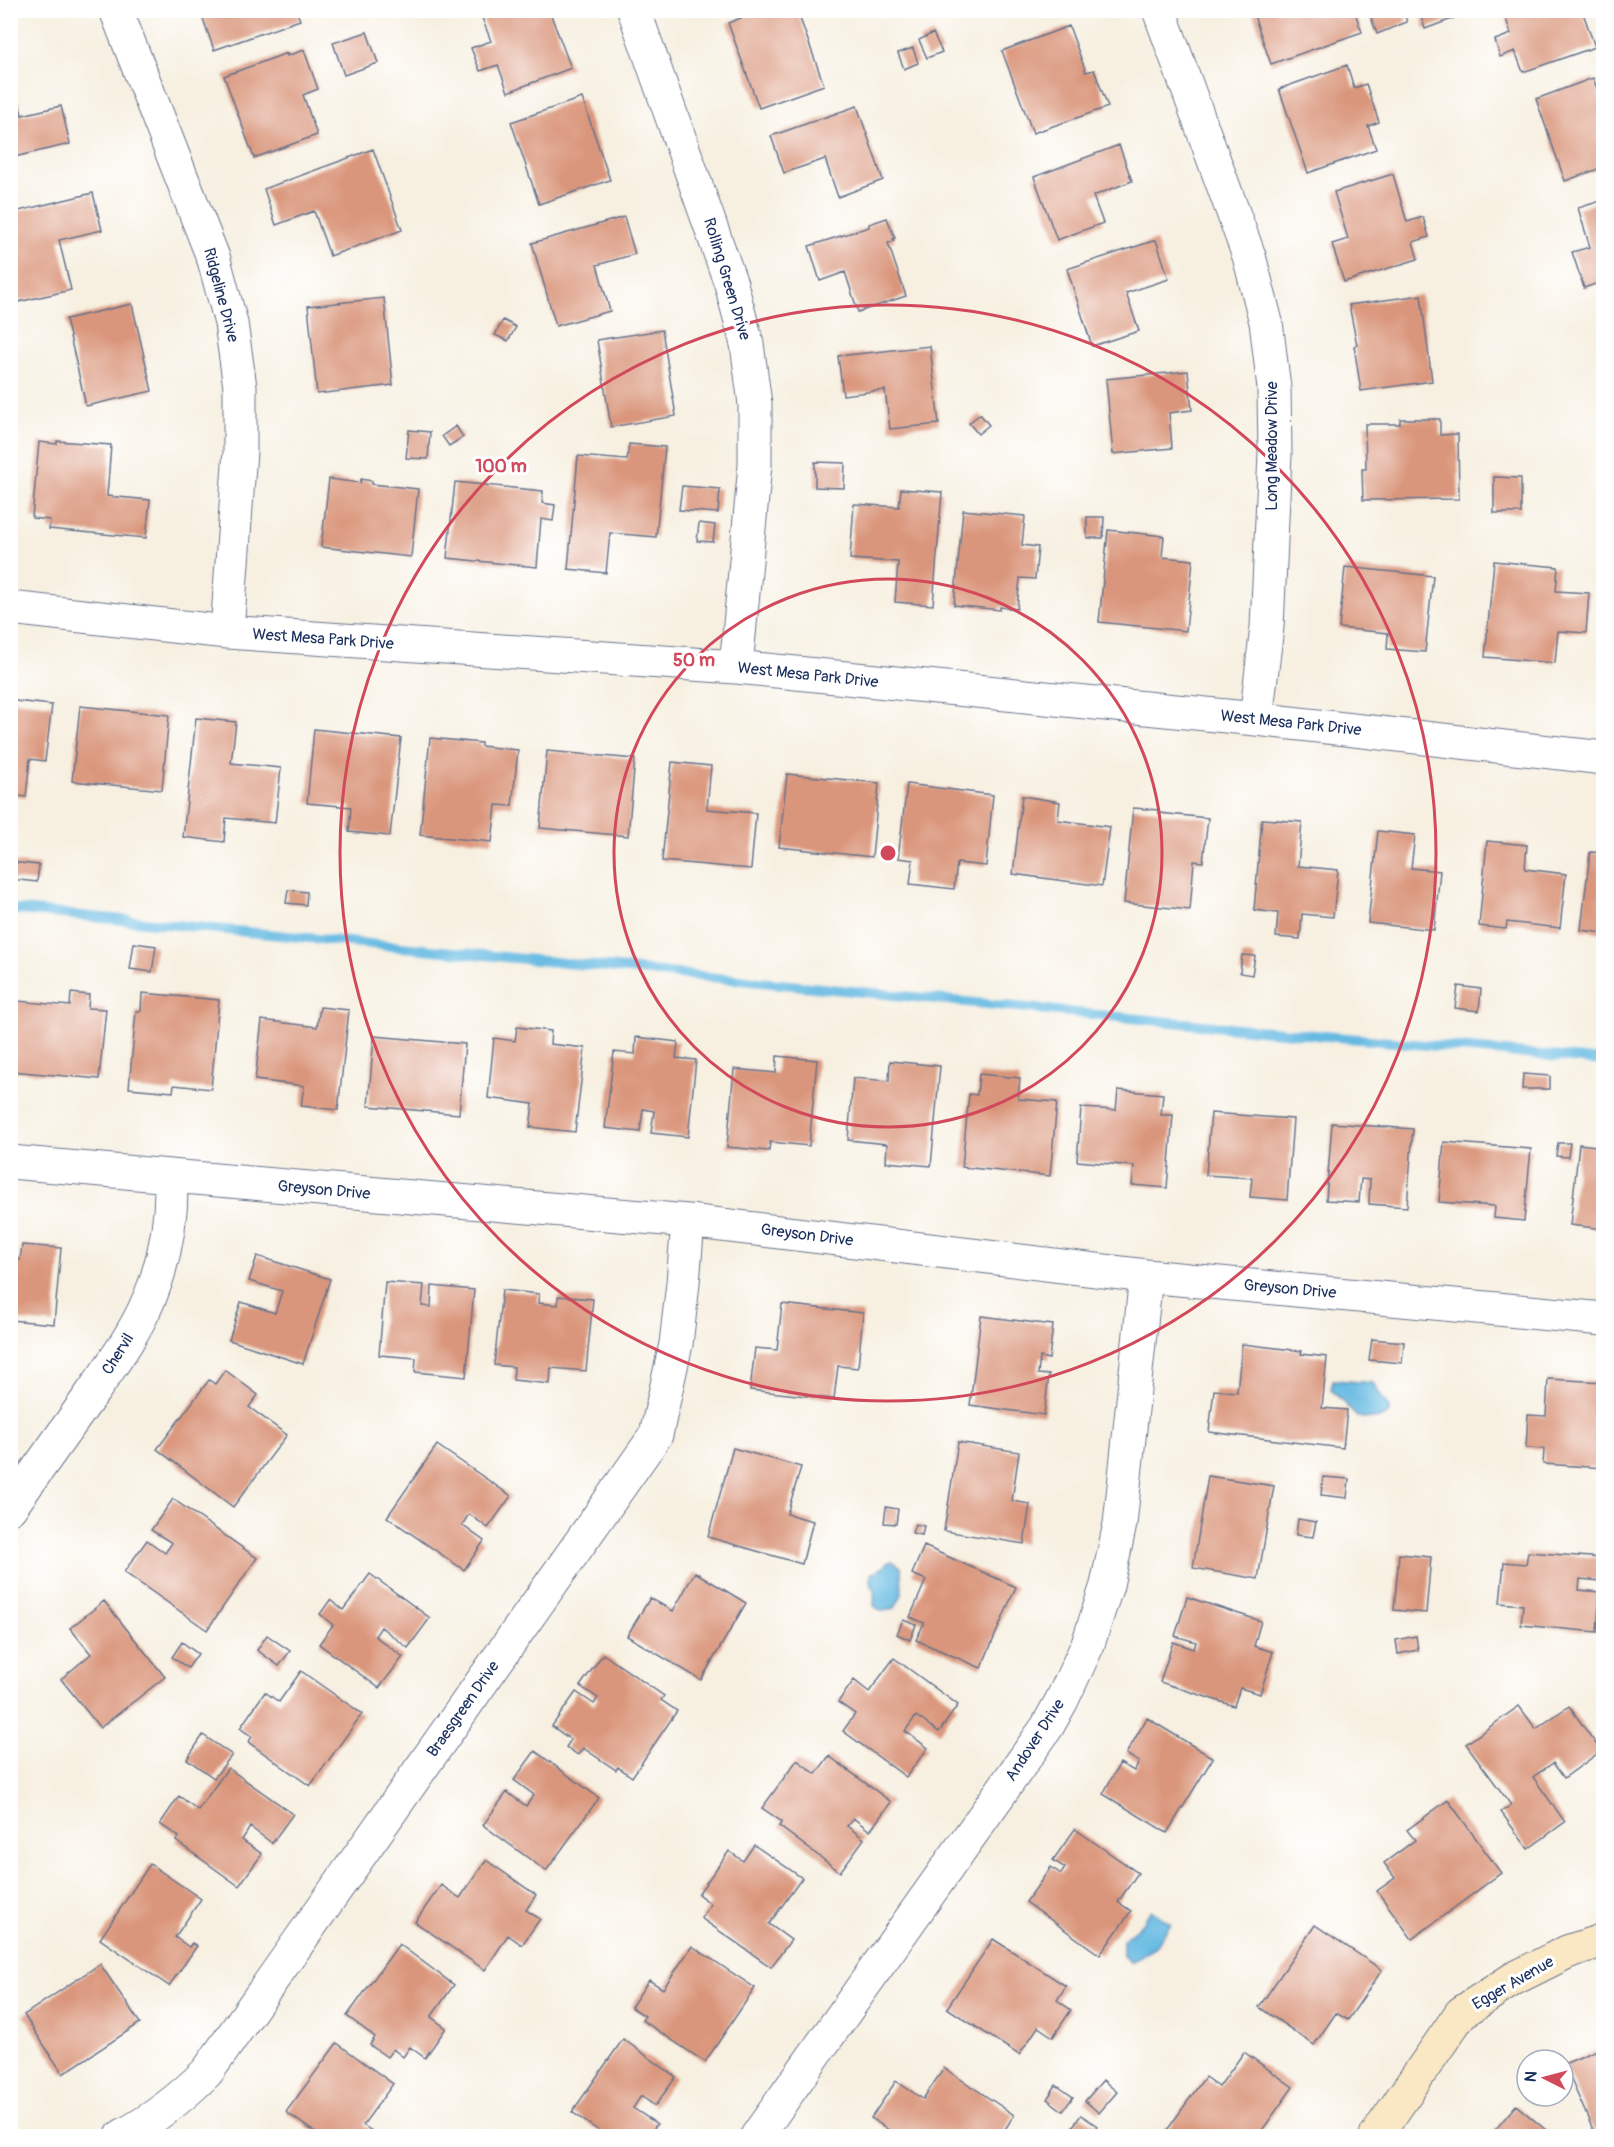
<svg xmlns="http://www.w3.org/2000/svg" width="1614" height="2147" viewBox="0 0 1614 2147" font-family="Pangolin,sans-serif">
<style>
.water{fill:#66bae2;stroke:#4074a0;stroke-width:1.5}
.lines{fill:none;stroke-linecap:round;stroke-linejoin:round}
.stream{stroke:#66bae2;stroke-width:10}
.building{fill:#da967b}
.street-casing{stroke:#68738c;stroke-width:35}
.secondary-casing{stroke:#68738c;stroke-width:35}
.street{stroke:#fff;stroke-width:33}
.secondary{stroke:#fae7c3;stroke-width:33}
.ring{fill:none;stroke:#d1495b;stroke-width:3}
.labels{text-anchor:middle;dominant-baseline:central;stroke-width:6;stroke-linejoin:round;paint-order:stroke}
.street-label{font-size:16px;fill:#1b2f5e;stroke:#fff}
.centre{fill:#d1495b;stroke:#fff;stroke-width:3}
.ring-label{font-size:18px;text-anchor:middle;font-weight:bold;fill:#d1495b;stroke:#fff;stroke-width:6;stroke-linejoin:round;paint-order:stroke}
</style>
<rect width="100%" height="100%" fill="#fff"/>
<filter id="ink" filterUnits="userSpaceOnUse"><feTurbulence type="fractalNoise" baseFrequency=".0167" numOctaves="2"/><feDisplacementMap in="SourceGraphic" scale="12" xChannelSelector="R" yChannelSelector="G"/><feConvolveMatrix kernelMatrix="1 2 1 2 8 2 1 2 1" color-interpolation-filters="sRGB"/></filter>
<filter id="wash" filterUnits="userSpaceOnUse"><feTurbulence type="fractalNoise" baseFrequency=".008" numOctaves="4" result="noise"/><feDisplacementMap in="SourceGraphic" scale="24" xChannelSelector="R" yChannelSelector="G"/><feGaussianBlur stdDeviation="1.35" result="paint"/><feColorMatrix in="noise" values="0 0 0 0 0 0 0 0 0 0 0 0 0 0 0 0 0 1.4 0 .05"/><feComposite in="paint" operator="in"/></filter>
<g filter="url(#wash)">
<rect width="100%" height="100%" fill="#f7f0e1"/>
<path class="water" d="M1333,1380L1373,1383L1389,1408V1413C1381,1422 1367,1418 1357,1417L1331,1389Z
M892,1561L901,1567L902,1594L895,1608L881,1611L874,1606C874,1601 875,1596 874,1591C872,1583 868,1581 872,1573C881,1573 884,1562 892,1561Z
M1151,1910L1171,1924L1154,1948L1130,1962L1123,1956V1940L1143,1922Z"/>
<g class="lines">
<path class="stream" d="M10,909L1203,1025L1604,1061"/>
</g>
<g id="blocks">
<path class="building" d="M200,10H296L300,20L214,50Z
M479,10H549L571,68L508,92L498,65L480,71L471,48L491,41Z
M762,10H797L824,85L759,108L728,23Z
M994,10H1013V11L997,17Z
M1252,10H1354L1362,32L1271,64Z
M1391,10H1403L1407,22L1377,34L1371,18Z
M1419,10H1458L1460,16L1425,29Z
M1503,10H1582L1595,47L1523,72L1515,51L1500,57L1495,40L1511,34Z
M1069,26L1086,72L1094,70L1108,107L1033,133L1002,51Z
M367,32L378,63L344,75L333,43Z
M933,33L942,52L927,58L919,40Z
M913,48L918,63L904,69L898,53Z
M304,50L318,89L303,95L317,135L254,158L224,76L287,53V56Z
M1347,65L1354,88L1366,84L1379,122L1368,126L1376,149L1308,173L1279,89Z
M10,68L22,115L61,106L70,144L10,158Z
M1593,78L1604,107V167L1565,181L1536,99Z
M582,98L610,180L539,204L511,122Z
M857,106L883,180L838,197L825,159L784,173L771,136Z
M1119,145L1132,181L1093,196L1103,223L1057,240L1034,177Z
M373,149L402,230L330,256L314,211L276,225L264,189Z
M1393,174L1407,222L1423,217L1429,237L1413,242L1418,259L1344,282L1332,244L1348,239L1334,192Z
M93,193L102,230L59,240L71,290L18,302L10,271V213Z
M1604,200V290L1601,282L1584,288L1572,252L1590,247L1578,208Z
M624,217L635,254L597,265L610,311L556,326L532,243Z
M887,218L895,238L893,239L894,241L888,243L906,296L858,312L845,272L820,281L809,246L869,227V224Z
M1156,240L1169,279L1126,293L1139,331L1092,346L1067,269Z
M1421,295L1432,381L1361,391L1354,346L1357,345L1349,305Z
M384,298L393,385L317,394L308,306Z
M132,304L152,391L86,406L66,319Z
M503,320L516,327L508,341L495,335Z
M662,330L676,416L611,427L597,340Z
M930,346L939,424L890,429L885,390L843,395L838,356Z
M1188,371L1192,410L1169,413L1172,448L1113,454L1106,379Z
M980,414L989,425L978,434L969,423Z
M1400,419H1440V435L1458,434L1459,499L1363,500L1362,469H1366L1365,424H1400Z
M456,426L463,437L449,446L442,436Z
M409,430L430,432L428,459L406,458Z
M57,441L111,445L107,496L150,500L146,538L49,529L50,520L32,518L39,442L57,444Z
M629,444L665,447L656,537L610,533L606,573L568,569L578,456L627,460Z
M815,462L845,463L844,488L815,487Z
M1494,477L1521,478V513H1494Z
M329,479L360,483L361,479L372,481V484L418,489L411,557L321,547Z
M455,482L543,491L542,503L555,505L553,521L541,519L537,567L447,558Z
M682,486L720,489L718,513L679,510Z
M901,489L942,492L933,605L895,602L898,562L850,559L854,504L899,507Z
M963,510L1025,516L1022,545L1038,547L1035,579L1020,578L1017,609L1000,607V610L954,605Z
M1087,517H1104L1103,538H1087Z
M699,523L715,525L713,542L697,541Z
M1108,530L1164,536L1162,557L1193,560L1186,631L1099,622Z
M1602,560H1604V586H1600Z
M1494,561L1558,567L1556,591L1589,593L1586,633L1558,631L1555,663L1485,657Z
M1345,567L1433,576L1425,652L1387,649L1388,633L1339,628Z
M10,699H15V701L52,705L45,761L30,759L26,797L10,795Z
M80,706L169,715L162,790L72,781Z
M196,718L236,722L231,763L281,768L275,823L226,818L224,842L183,837Z
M314,729L401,738L390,836L349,832L351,807L307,803Z
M430,738L481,743V746L518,750L512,806L496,805L492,842L420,835Z
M547,751L635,759L628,836L540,828Z
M672,762L711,766L707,809L756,813L751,869L662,861Z
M787,774L879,783L872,857L779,847Z
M907,784L993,795L986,866L957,863L954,889L910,884L913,860L898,858Z
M1022,796L1060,802L1058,820L1110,827L1102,886L1013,874Z
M1133,808L1159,810V813L1208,818L1203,862L1194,861L1190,910L1124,903Z
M1262,819L1302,822L1298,866L1338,870L1333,917L1302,914L1300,939L1276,937L1278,913L1254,910Z
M1378,831L1415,835L1411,868L1440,871L1434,930L1368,923Z
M1487,841L1527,845L1525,869L1566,874L1560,928L1507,922L1506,929L1479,926Z
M1590,852L1604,853V933L1581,930Z
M10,862L39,865L37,882L10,879Z
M288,890L307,892L306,905L286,903Z
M134,943L156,946L152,972L130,969Z
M1242,955L1255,956L1252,975L1240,973Z
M1458,986L1481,989L1479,1011L1455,1008Z
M71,993L89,995L88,1008L106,1009L99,1079L11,1071L18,1001L70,1006Z
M142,993L219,1000L211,1089L174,1085L173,1092L129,1088L136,1011H141Z
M320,1007L349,1010L338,1110L301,1106L304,1086L255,1080L262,1020L317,1027Z
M517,1027L551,1031L550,1044L585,1048L575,1132L530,1127L533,1104L488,1098L494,1038L515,1041Z
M374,1036L465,1044L459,1114L368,1106Z
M636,1037L678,1042L676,1058L696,1060L688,1137L651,1133L654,1111L643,1109L640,1132L605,1128L614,1052L635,1054Z
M777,1056L817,1060L809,1146L770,1142L769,1151L727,1147L734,1069L776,1073Z
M890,1061L940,1066L931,1166L886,1162L887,1144L848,1140L853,1078L889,1081Z
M979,1074L1020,1078L1018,1099L1057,1102L1050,1176L962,1167L969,1094L977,1095Z
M1523,1074L1550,1076V1089H1522Z
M1118,1090L1163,1094L1161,1115H1173L1167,1188L1132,1185L1134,1166L1077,1161L1081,1108L1116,1110Z
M1211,1113L1293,1119L1287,1200L1250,1197L1252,1178L1206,1175Z
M1332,1123L1413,1129L1407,1207L1369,1204L1370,1180L1361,1179L1359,1202L1326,1200Z
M1444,1142L1531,1149L1524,1221L1494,1218L1495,1206L1439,1202Z
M1558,1143H1570L1568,1157L1556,1156Z
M1579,1144L1604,1147V1229L1570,1225Z
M22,1245L61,1248L54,1324L10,1320V1260H20Z
M257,1256L330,1279L303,1364L229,1340L241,1302L275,1313L282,1291L249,1281Z
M385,1282L424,1285L422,1306L431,1307L432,1286L474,1290L466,1377L415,1372L416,1358L379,1355Z
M502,1290L539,1294L538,1303L558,1305V1296L593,1299L586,1371L551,1368L550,1384L513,1380L514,1367L494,1365Z
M782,1304L863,1313L858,1368L838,1366L834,1399L750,1390L755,1348L777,1350Z
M981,1316L1053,1325L1049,1359L1040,1357L1038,1374L1049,1375L1044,1415L970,1405Z
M1372,1339L1404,1342L1402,1363L1369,1360Z
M1242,1344L1302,1351L1301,1354L1327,1357L1322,1408L1347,1410L1343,1448L1209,1432L1214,1390L1237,1392Z
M225,1370L258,1395L249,1407L287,1435L233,1507L157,1449L209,1380L215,1384Z
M1548,1379L1604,1382V1468L1543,1464L1544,1449L1526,1448L1528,1415L1546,1416Z
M958,1442L1019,1452L1012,1501L1030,1504L1024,1544L944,1531Z
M437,1445L511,1496L488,1528L469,1514L462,1525L484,1541L464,1570L387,1517Z
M733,1448L801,1467L787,1514L813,1521L802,1564L708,1537Z
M1208,1476L1274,1486L1258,1579L1193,1568Z
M1323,1477L1349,1479L1347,1498L1321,1495Z
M173,1499L257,1558L207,1630L124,1572L147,1540L165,1553L172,1543L151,1530Z
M886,1507L898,1509L896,1524L884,1523Z
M1298,1519L1316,1522L1313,1537L1296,1535Z
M915,1524L924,1526L922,1535L912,1533Z
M924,1546L1016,1587L981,1668L916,1640L924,1623L910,1617L926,1580L912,1574Z
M1528,1552L1602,1558L1600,1581L1580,1579L1579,1590L1600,1592L1597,1632L1521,1625L1523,1605L1500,1603L1504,1562L1526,1564Z
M1399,1554L1431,1557L1426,1613L1394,1610Z
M695,1572L746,1603L701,1680L627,1636L650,1598L673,1611Z
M370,1574L430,1618L408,1648L381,1627L375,1636L403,1657L379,1688L319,1644L333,1625L320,1614L330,1600L343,1610Z
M1187,1597L1261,1621L1254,1646L1273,1652L1260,1694L1240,1688L1234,1706L1160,1682L1173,1642L1194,1649L1196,1642L1175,1636Z
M104,1601L165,1677L100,1728L61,1679L91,1654L70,1628Z
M903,1620L916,1625L910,1640L897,1634Z
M267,1635L290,1651L279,1666L257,1650Z
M1416,1636L1418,1650L1398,1654L1396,1640Z
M182,1642L198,1654L188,1668L172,1657Z
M603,1654L664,1696L661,1700L677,1711L632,1777L618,1767L616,1770L583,1748L578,1755L566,1747L571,1740L552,1726L576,1692L594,1704L598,1698L580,1686Z
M894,1658L958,1705L939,1732L916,1716L905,1731L928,1748L906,1777L843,1731L855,1714L838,1702L854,1680L869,1692Z
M301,1671L362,1714L310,1786L248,1742L252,1737L240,1728L265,1692L279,1702Z
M1519,1706L1536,1729L1569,1706L1601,1751L1564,1778L1553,1763L1533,1777L1565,1822L1528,1849L1501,1812L1511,1805L1466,1744Z
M1147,1718L1213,1758L1167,1833L1103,1794L1120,1763L1134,1771L1139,1762L1126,1754Z
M203,1735L232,1755L214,1778L187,1759Z
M535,1751L599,1798L546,1871L483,1825L507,1792L526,1806L534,1795L514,1780Z
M829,1756L891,1802L870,1831L853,1818L852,1820L847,1826L864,1839L840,1872L779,1826L782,1822L762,1808L797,1760L816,1774Z
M228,1768L293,1814L272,1843L250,1827L242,1840L262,1854L239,1886L176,1841L179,1837L160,1824L179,1796L198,1810Z
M1448,1800L1501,1873L1412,1939L1377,1891L1395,1878L1384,1863L1415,1840L1407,1830Z
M1075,1829L1138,1873L1118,1902L1131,1911L1100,1955L1026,1902L1051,1867L1061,1874L1065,1868L1053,1860Z
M754,1845L802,1878L769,1924L791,1940L771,1967L701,1918L711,1904L698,1894L729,1851L743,1861Z
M486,1860L536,1895L526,1910L540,1919L522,1945L508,1935L485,1970L415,1922L441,1885L460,1898Z
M150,1864L201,1899L175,1937L189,1947L192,1943L197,1946L169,1986L100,1939Z
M1315,1925L1382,1970L1348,2020L1336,2013L1314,2045L1259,2007Z
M993,1939L1066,1986L1057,2000L1071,2010L1053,2037L1038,2027L1019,2055L947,2008Z
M399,1944L454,1985L431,2017L446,2028L425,2058L410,2047L403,2057L393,2049L387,2057L370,2045L375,2037L347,2016Z
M692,1946L755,1988L705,2062L642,2020L645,2016L631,2007L649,1980L663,1989Z
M100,1964L140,2023L63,2074L24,2015Z
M623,2039L676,2077L655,2106L641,2096L633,2108L657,2124L648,2136H606L572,2112Z
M337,2043L393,2084L363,2125L379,2136H320L286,2112Z
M1604,2047V2128L1594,2132L1564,2064Z
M1244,2052L1293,2087L1258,2136H1170L1165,2133L1205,2077L1219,2087Z
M944,2068L1014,2115L1001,2136H898L871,2118L896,2081L923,2099Z
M1103,2080L1117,2092L1099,2113L1085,2101Z
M1056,2085L1073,2097L1063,2111L1047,2099Z
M1516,2105L1553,2136H1490Z
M1081,2115L1097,2126L1089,2136H1079L1070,2130Z"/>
</g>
</g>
<g filter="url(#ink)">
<use href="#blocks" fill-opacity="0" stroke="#68738c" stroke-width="1.5"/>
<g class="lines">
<g class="street-casing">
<path id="street" d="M116,10L214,260L231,323L240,387V451L227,632
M634,10L731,284L747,344L755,404V465L736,667
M1159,10L1249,256L1266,322L1274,388L1275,454L1267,627L1256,719
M10,608L227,632L736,667L1256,719L1604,758
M10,1162L688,1221L1146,1276L1604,1319
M10,1508C35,1473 60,1438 85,1403C112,1365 141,1326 156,1281C167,1247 172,1212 171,1177
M122,2136C154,2119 182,2097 207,2072L656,1435L676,1344L683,1283L688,1221
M757,2136L1047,1727L1062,1700L1088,1644L1107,1585L1120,1524L1146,1276"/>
</g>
<g class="secondary-casing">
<path id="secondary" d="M1376,2136L1461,2013L1513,1979L1567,1952L1604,1940"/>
</g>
<use href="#street" class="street"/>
<use href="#secondary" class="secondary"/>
</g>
</g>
<g class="ring">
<circle cx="888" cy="853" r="274"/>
<circle cx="888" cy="853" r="548"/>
</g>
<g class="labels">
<g class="street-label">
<text transform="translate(727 279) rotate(73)">Rolling Green Drive</text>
<text transform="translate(221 295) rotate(75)">Ridgeline Drive</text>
<text transform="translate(1272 446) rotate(-90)">Long Meadow Drive</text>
<text transform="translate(323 639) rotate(4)">West Mesa Park Drive</text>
<text transform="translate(808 675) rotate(6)">West Mesa Park Drive</text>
<text transform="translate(1291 723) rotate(6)">West Mesa Park Drive</text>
<text transform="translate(324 1190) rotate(5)">Greyson Drive</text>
<text transform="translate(807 1235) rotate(7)">Greyson Drive</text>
<text transform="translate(1290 1289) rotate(5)">Greyson Drive</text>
<text transform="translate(118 1354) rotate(-58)">Chervil</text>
<text transform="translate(463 1709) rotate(-55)">Braesgreen Drive</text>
<text transform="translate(1035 1740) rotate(-57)">Andover Drive</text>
<text transform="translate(1513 1983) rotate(-30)">Egger Avenue</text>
</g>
</g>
<circle cx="888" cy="853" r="9" class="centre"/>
<g class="ring-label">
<text x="501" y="472">100 m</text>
<text x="694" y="666">50 m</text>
</g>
<rect width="1614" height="2147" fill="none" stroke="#fff" stroke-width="36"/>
<g transform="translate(1545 2078) rotate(276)"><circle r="28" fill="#ffffff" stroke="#a4acbf" stroke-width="1.5"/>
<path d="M0-4.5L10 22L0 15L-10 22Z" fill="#d1495b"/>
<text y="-9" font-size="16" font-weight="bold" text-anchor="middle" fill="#1b2f5e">N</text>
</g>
</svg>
